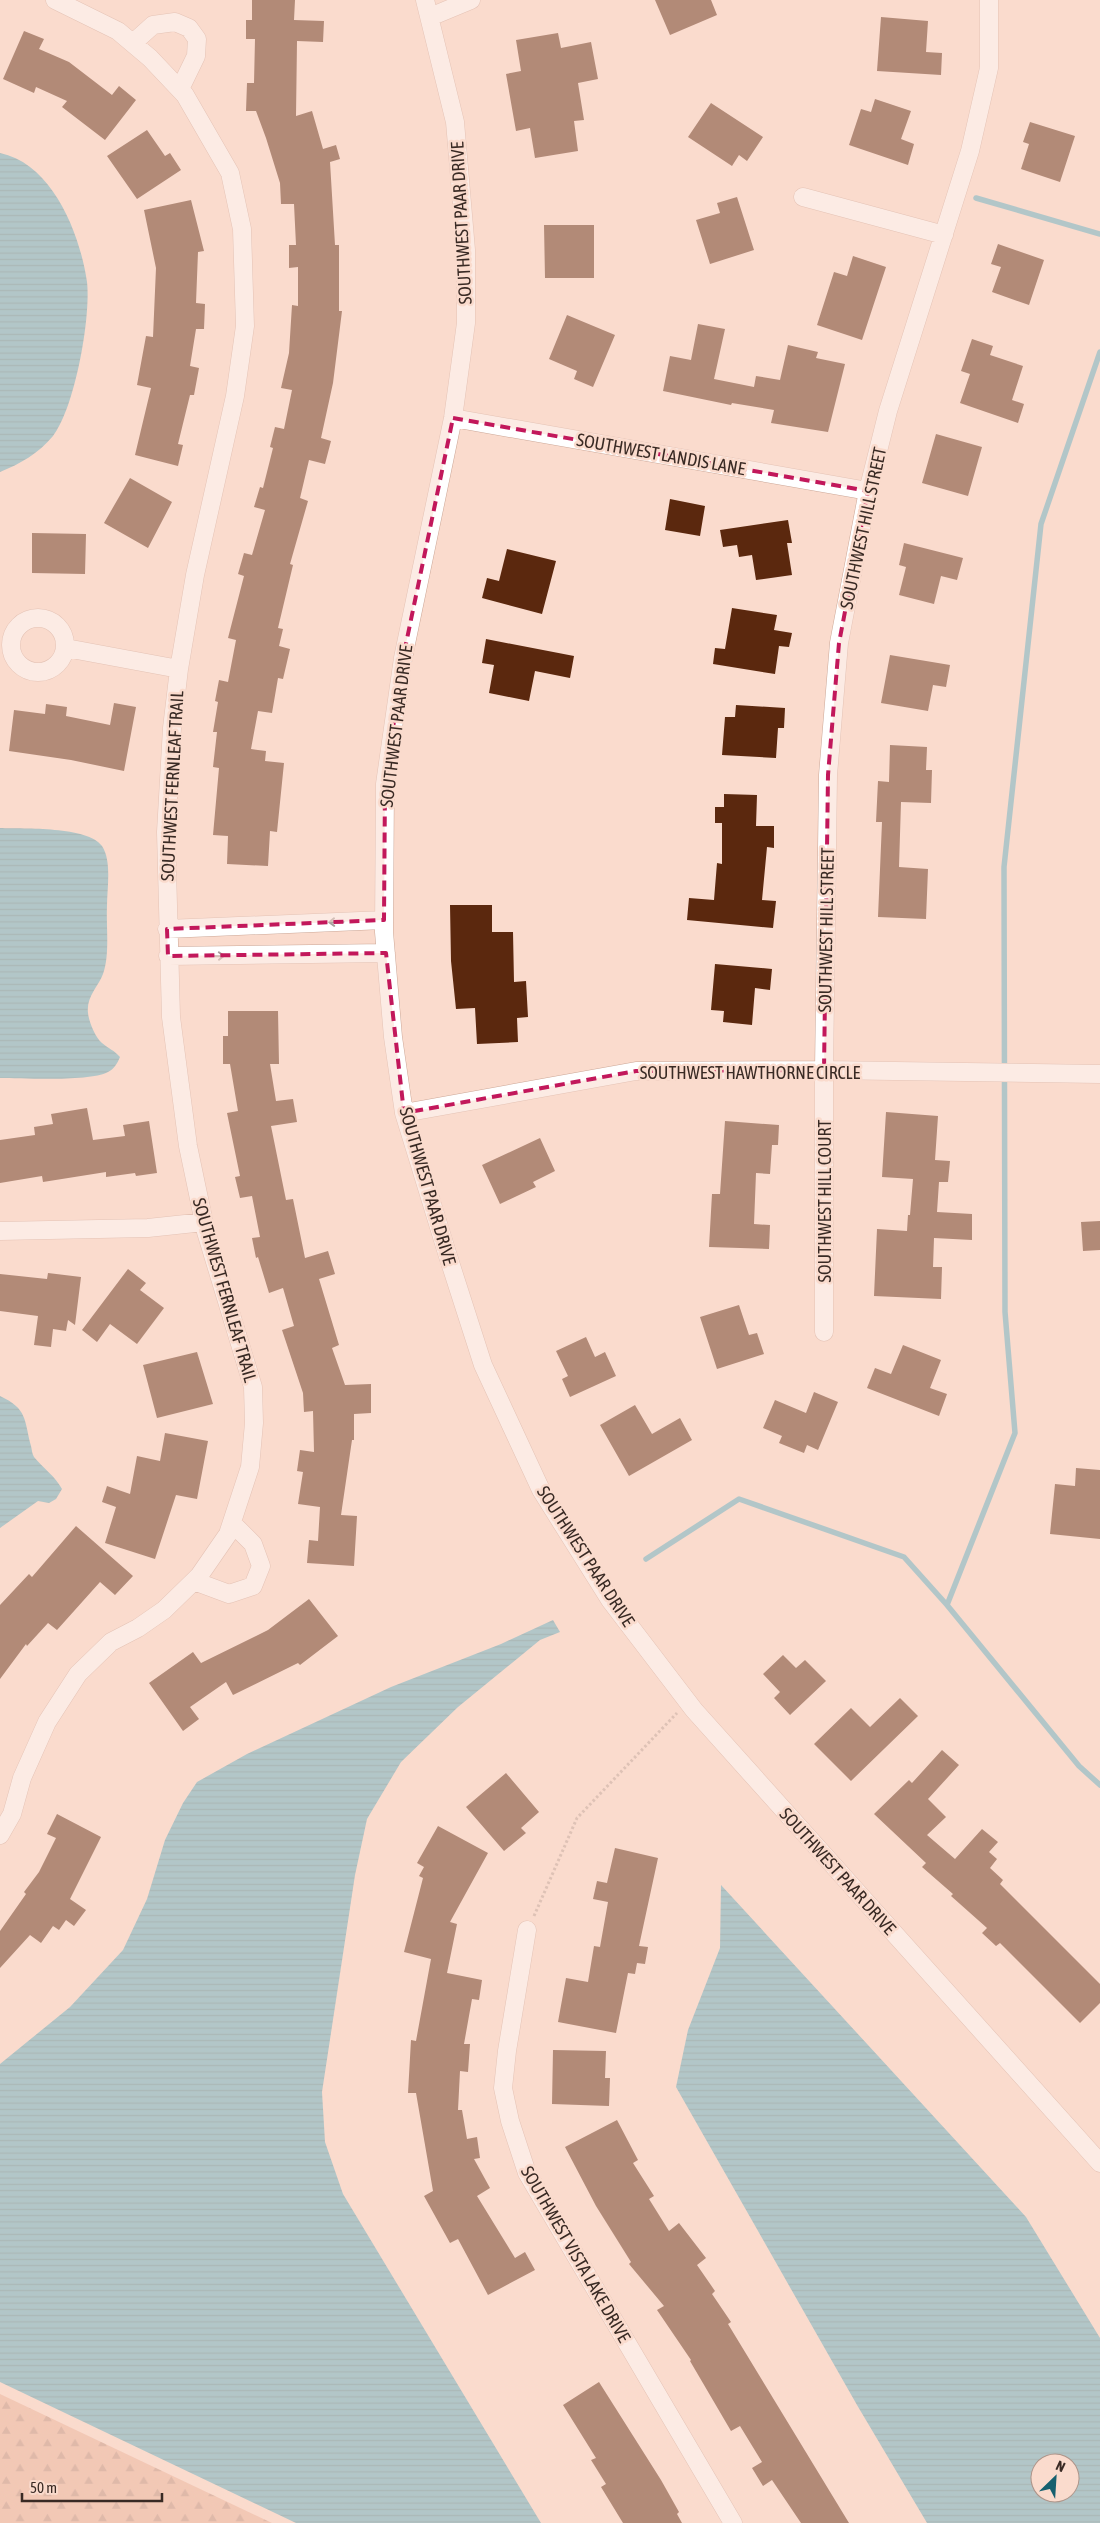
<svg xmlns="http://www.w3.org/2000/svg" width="1100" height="2523" viewBox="0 0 1100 2523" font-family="'Asap Condensed',sans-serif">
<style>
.forest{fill:url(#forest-firs)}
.water{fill:url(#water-rules);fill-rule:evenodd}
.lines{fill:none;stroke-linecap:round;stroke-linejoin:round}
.stream{stroke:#5caec0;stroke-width:5.5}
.building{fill:#5b280e}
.minor-casing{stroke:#cca797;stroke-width:19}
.path{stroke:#bda498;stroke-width:3;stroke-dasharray:2.5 2.5;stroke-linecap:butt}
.minor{stroke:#fff;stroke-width:18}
.oneway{stroke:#a69f9c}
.marked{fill:none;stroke:#c2185b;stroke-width:4;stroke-dasharray:10 6;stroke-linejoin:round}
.labels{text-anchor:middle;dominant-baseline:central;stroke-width:5;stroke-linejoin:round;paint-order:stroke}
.street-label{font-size:18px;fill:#392a24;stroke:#fadbcd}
</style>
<defs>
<pattern id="forest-firs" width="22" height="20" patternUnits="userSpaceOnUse" patternTransform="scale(1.25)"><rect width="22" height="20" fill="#e9b198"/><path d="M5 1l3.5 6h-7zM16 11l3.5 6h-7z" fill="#be907c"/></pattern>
<pattern id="water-rules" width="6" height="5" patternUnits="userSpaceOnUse" patternTransform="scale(1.25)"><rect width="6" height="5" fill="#5caec0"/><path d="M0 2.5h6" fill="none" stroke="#4d8e9c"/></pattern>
</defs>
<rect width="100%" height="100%" fill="#fadbcd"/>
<path class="forest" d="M0,2394L272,2523H0Z"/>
<path class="water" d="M0,153C53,164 80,234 87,282C91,317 75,408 53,436C39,453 20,464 0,472Z
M0,828C24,829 88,826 102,846C112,861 107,888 107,906C106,927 110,954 103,974C98,987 86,997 88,1013C89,1022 95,1037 102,1043C109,1049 114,1050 120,1057C117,1064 114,1069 108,1072C89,1082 23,1078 0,1078Z
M0,1396C28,1409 24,1420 31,1446C32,1450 32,1454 34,1457C44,1469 55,1476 62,1489L56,1499L49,1503L38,1501L0,1528Z
M553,1620L560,1632L540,1640L458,1707L401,1762L367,1819L355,1875L322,2092L325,2142L343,2194L541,2523H296L0,2382V2064L70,2007L123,1950L147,1899L165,1840L183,1803L197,1782L247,1754L391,1687L501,1644Z
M721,1885L1026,2217L1100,2338V2523H927L857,2405L676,2087L688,2030L720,1948ZM1040,2463H1070V2493H1040Z"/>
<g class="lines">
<path class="stream" d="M976,198L1100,234
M646,1559L739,1499L904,1557L947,1605L1079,1766L1100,1785
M947,1605L1015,1433L1005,1312L1004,867L1041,524L1100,352"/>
</g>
<path class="building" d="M252,0H295L294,20L324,21L323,42L297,41L296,116L312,111L323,149L336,145L340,159L330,162L335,245H339V311H342L333,383L321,438L331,441L325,464L309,460L300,498L308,501L290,564L293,565L278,628L283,629L279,646L290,649L283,679L278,678L272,713L258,711L251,749L266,751L265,761L284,763L277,832L270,831L268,866L227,864L228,836L213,835L219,768L213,767L217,732H213L218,702L215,701L219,680L228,682L236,640L228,638L244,576L238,574L244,553L252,555L265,510L254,507L260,487L263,488L273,448L270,447L275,427L284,429L292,390L281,388L289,353L292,305L298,306V267L289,268V245H296L294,204H281L280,183L266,138L256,111H246L247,83H254L255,39H246V20H252Z
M655,0H711L717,15L670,35Z
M881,17L928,21L926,52L942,53L941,75L877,71Z
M24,31L44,39L39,49L69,62L112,95L119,86L136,100L105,140L62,107L67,101L36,87L34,93L3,79Z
M558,33L561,48L591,42L598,79L578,83L584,120L574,121L578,151L535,158L530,128L516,131L506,74L521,71L516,40Z
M875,99L911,111L901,139L914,144L908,165L849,145L861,109L871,112Z
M711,103L763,137L747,161L739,155L732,166L688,137Z
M1030,122L1075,136L1060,182L1021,169L1029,144L1023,142Z
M147,130L165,156L170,153L181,170L137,199L107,156Z
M737,197L754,250L710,264L696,220L720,213L717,203Z
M191,200L204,251L198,252L196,303L205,304L204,329H196L190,366L199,368L194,395H190L178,444L183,445L178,466L135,455L151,388L137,385L146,336L153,337L156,268L144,210Z
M544,225H594V278H545Z
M998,244L1044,260L1029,305L992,292L1001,267L991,264Z
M853,256L886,267L862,340L817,325L834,272L847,276Z
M567,315L615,335L593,387L574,379L577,371L549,359Z
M698,324L725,329L714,379L754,387L756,376L780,380L788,345L818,352L816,358L845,364L828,432L771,423L774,410L732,403L731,405L663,391L670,356L691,360Z
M972,339L993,346L990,355L1023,366L1012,400L1024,404L1018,423L960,403L970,374L961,371Z
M936,434L982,447L968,496L922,483Z
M130,478L172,502L148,548L104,523Z
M670,499L705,506L700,536L665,530Z
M788,520L792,543H787L792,575L756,580L752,555L739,557L737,545L723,547L720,530Z
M32,533L86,534L85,574L32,573Z
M904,543L963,558L957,580L941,576L934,604L899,595L906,567L899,565Z
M507,549L556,561L542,614L482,598L487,578L499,581Z
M732,608L777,615L774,630L792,633L789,647L779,646L775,674L713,664L715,648L725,649Z
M486,639L574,656L570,678L535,671L529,701L489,693L494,665L482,663Z
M890,655L950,665L946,687L933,685L928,711L881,703Z
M114,703L136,707L124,771L71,760L9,751L14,710L45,714L46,704L67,707L66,716L110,725Z
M736,705L785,708L784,728H778L776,758L722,755L725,717H735Z
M890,745L927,747L926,770H932L931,803L901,802L899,867L928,869L926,919L878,917L882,822H876L878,781L889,782Z
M724,794L757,795L756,826H774V848L767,847L762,900L776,901L773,928L687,920L689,898L714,900L717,863L722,864V823H715V807H724Z
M450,905H492V932H513L514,982L526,981L528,1017L517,1018L518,1042L477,1044L475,1008L456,1009L451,961Z
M715,964L772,969L770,990L755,988L752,1025L723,1022L724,1011L711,1010Z
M228,1011H278L279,1064H270L276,1101L293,1099L297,1122L271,1126L286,1200L293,1199L305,1258L328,1251L335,1274L319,1279L339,1345L332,1348L345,1385L371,1384V1413L354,1414V1440H352L341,1515L357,1516L354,1566L307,1563L309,1540L318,1541L320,1507L298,1504L303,1472L297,1471L300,1450L314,1452L313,1411L304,1412L303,1393L282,1330L294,1326L283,1288L269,1293L258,1257L256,1258L252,1238L260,1237L252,1196L240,1198L235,1177L240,1176L227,1113L238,1111L230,1064H223V1036H228Z
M87,1108L93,1140L125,1136L123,1125L149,1121L157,1173L136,1176L135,1173L106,1177V1172L43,1182L42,1176L0,1183V1140L35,1135L34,1127L53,1124L51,1114Z
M886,1112L938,1116L935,1160L950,1161L948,1182H939L937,1212L972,1214V1240L934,1238L933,1267H942L941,1299L874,1296L877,1229L907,1231L908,1215H910L913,1179L882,1177Z
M725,1121L779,1125L778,1145H772L770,1174L756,1173L754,1224L770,1225L769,1249L709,1247L712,1194H720Z
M540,1138L555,1171L533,1182L536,1187L500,1204L482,1165Z
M1100,1221V1250L1083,1251L1081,1222Z
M128,1269L146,1283L140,1290L164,1308L137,1344L110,1324L97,1342L82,1330Z
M48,1273L81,1277L75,1325L68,1320L66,1331L53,1329L51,1347L34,1345L38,1316L0,1311V1274L47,1279Z
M739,1305L749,1335L757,1333L764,1354L717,1369L700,1317Z
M586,1337L595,1357L605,1352L616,1376L570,1397L562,1379L568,1376L556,1351Z
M903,1345L941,1360L930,1388L947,1394L939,1416L867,1388L875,1368L891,1374Z
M197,1352L213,1404L157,1418L143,1365Z
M814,1392L838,1402L818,1450L807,1445L804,1453L779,1443L782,1436L763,1428L775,1400L806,1413Z
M635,1405L652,1434L680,1418L692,1440L629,1476L600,1425Z
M165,1433L208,1441L197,1499L176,1495L155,1559L105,1543L116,1507L102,1502L107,1486L130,1494L137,1456L160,1461Z
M1076,1468L1100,1470V1539L1050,1534L1055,1484L1075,1486Z
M76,1526L133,1576L115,1595L100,1582L57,1630L48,1623L27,1646L26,1644L0,1679V1605L29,1574L32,1577Z
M309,1599L338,1636L300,1665L298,1663L233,1695L226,1682L190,1707L199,1719L183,1731L149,1683L193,1652L201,1663L268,1630Z
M783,1655L796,1668L805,1660L826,1681L790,1715L774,1698L780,1692L763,1674Z
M900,1698L918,1716L851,1781L814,1744L851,1708L870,1727Z
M942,1750L959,1765L928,1799L946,1817L927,1835L955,1859L982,1829L998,1842L989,1852L997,1859L990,1868L1003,1880L1000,1884L1100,1984V2003L1080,2023L1000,1943L996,1946L982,1933L987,1928L951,1896L953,1894L922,1867L926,1863L874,1814L909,1780L912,1783Z
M506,1773L539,1812L521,1828L526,1833L504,1851L466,1807Z
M57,1814L101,1837L70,1899L86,1910L74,1926L66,1920L59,1930L53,1926L41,1943L30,1935L0,1968V1931L26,1894L24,1892L39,1872L56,1838L47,1834Z
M438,1826L488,1853L450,1922L457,1924L447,1973L482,1980L479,2000L472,1999L464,2044H470L468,2072L460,2071L458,2110H462L467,2139L477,2137L480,2158L474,2159L490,2188L477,2196L515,2258L525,2252L535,2270L488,2295L458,2239L450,2243L424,2196L433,2191L416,2093H408L411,2040L416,2041L431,1959L404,1952L423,1878L419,1876L424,1867L417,1863Z
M615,1848L658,1858L639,1946L648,1947L645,1964L637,1963L635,1974L628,1973L616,2033L558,2022L566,1978L588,1982L594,1946L600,1947L608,1902L593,1899L597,1881L607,1883Z
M553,2050L606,2051L605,2078H610L609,2106L552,2104Z
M617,2120L638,2160L633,2163L654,2196L649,2199L669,2231L679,2223L706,2258L697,2265L715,2291L712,2294L731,2322L728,2324L849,2523H801L772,2480L763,2486L752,2468L762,2462L740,2426L731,2431L690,2361L691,2360L657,2310L664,2306L629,2264L631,2262L596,2206L565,2147Z
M599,2382L661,2480L679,2512L677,2514L682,2523H623L601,2487L606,2484L591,2460L596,2458L563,2405Z"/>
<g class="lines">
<g class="minor-casing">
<path id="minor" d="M425,0L455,122L466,250V323L453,418L403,658L385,784L384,932L393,1037L404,1113L447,1253L483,1365L541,1490L610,1600L694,1710L1100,2163
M430,17L471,0
M133,43L153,25L175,22L189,28L197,39L196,56L180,89
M803,197L944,235
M453,418L868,491
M11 645a27 27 0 1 1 54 0a27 27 0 1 1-54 0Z
M66,648L179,669
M167,929L384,920
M168,956L386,953
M404,1113L636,1071L824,1070L1100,1074
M0,1231L148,1228L204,1222
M824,1332V1070L828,775L839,643L868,491L888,411L970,151L989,68V0
M194,1581L229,1594L253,1586L261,1566L253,1544L232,1523
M0,1835L12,1814L22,1778L47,1722L78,1674L111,1642L138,1628L164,1610L199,1576L228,1534L250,1467L254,1423L253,1387L206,1232L188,1146L171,1017L166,832L172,728L179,669L195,575L235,396L245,326L242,229L230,173L185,95L150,58L118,31L55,0
M527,1930L507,2051L503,2088L510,2121L527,2173L733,2523"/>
</g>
<path class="path" d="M534,1916L577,1818L677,1713"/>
<use href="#minor" class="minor"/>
</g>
<defs><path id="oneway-shaft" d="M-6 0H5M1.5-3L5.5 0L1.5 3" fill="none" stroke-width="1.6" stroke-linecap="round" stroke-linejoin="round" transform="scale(1.25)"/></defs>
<g class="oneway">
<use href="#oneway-shaft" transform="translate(336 922) rotate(178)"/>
<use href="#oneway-shaft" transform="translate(217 956) rotate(-1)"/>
</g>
<path d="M0 0H1100V2523H0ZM453,418L868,491L839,643L828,775L824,1070L636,1071L404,1113L386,953L168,956L167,929L384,920L385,784L403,658Z" fill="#fadbcd" fill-opacity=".55" fill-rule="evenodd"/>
<path class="marked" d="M453,418L868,491L839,643L828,775L824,1070L636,1071L404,1113L386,953L168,956L167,929L384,920L385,784L403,658Z"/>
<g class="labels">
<g class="street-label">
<text transform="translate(461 223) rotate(-93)">SOUTHWEST PAAR DRIVE</text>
<text transform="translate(661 454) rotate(10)">SOUTHWEST LANDIS LANE</text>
<text transform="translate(863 528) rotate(-78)">SOUTHWEST HILL STREET</text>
<text transform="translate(396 726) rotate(-83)">SOUTHWEST PAAR DRIVE</text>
<text transform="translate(172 786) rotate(-87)">SOUTHWEST FERNLEAF TRAIL</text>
<text transform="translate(826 930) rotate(-89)">SOUTHWEST HILL STREET</text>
<text x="750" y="1072">SOUTHWEST HAWTHORNE CIRCLE</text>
<text transform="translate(428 1186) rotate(74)">SOUTHWEST PAAR DRIVE</text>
<text transform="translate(824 1201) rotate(-90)">SOUTHWEST HILL COURT</text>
<text transform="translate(225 1290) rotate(74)">SOUTHWEST FERNLEAF TRAIL</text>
<text transform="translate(586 1556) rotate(57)">SOUTHWEST PAAR DRIVE</text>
<text transform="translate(838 1871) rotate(48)">SOUTHWEST PAAR DRIVE</text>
<text transform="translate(576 2254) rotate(60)">SOUTHWEST VISTA LAKE DRIVE</text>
</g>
</g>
<g transform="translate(1055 2478) rotate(25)"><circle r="24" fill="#fadbcd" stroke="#ad9489"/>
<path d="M0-4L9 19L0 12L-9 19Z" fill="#16606f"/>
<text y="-8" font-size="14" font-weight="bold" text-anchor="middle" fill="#392a24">N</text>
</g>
<path d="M22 2493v8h140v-8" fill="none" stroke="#392a24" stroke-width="2.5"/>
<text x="30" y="2493" font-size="15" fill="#392a24" stroke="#fadbcd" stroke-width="4" paint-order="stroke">50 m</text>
</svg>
